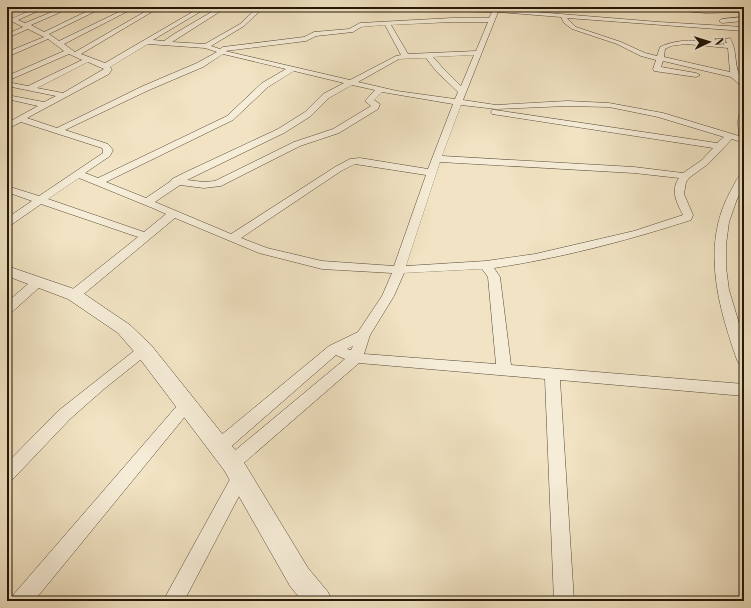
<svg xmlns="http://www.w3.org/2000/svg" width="751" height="608" viewBox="0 0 751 608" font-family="'Libre Bodoni',serif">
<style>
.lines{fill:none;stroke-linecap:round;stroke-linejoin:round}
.minor-casing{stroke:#564936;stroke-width:1}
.tertiary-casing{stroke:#564936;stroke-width:1}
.minor{fill:#f6edd8;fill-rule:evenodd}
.tertiary{fill:#f6edd8;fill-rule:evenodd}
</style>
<rect width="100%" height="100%" fill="#f1e3c3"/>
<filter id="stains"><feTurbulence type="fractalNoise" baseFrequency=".005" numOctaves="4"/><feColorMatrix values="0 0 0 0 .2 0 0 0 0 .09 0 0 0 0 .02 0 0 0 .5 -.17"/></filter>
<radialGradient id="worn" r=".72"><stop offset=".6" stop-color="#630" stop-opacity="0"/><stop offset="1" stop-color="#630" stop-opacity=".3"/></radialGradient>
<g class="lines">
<g class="minor-casing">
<path id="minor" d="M15,7H23L7,14V10Z
M39,7H47L18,20L25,23L64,7H72L31,25L44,32L96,7H104L49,34L59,41L129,7H136L64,44L75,52L153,7H160L81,54L105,63L201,7H208L153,40L164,41L174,34L220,7H227L172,42L205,44L240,24L258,7H264L244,26L211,46L220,49L223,47L304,37L314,32L349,29L360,23L452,18H489L492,12L340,9L337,7L494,8L500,7L499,9L659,22L744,27V31L567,18L576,27L621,42L645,53L657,56L660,47C681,37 704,41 727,43L725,39L730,38C739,53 732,69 744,81V90H741L739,84L731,77L663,61L661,67L696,73L700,75L696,77L654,71L653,69L656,60L641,56L617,44L572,29L564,23L561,17L498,12L463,100L496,105L567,101L609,103L663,113L739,136L738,122L740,110L744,108V143L732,139L708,164L689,178L686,182L684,194L693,215L691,220C626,241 561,258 494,268L500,277L511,365L744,384V396L560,380L574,601H554L545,379L359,363L238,468L232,470L226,468L224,463L226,458L345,359L336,355L226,451L220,453L214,451L212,446L214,441L329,346L358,332L382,296L392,273L322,269L259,253L175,218L79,298H69L68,295L69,292L138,237L41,204L11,225L7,226V218L32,201L7,192V186L39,196L103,153V150L102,148L21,122L7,129V123L38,106L7,99V95L44,102L56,96L7,86V82L28,86L82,60L69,54L7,81V76L64,51L48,39L7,57V52L44,37L28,29L7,38V34L23,27L7,19V15L13,18ZM452,22H488L476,51L408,54L391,25ZM385,25L401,55L396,56L350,80L225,51L306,41L316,36L353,32L361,27ZM148,44L205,48L217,52L197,63L143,86L57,128L27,118L109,74L112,69L110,67ZM686,44L728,48L730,72L664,57L665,49L671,46ZM223,54L286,69L262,83L227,116L98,178L85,173L110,156L113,150L108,144L65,130L149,90L203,67ZM474,55L461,86L442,67L433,57ZM426,58L436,71L458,92L455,99L397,91L358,82L399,59ZM88,62L104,69L63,93L37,88ZM294,71L344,83L323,94L305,112L278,129L186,172L172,179L171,181L146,198L106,182L233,120L268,87ZM352,85L375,90L365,101L371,106L333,129L294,142L215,181L204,182L187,180L284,133L311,116L329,98ZM382,92L453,104L428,169L360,158L350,159L335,167L231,234L155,202L180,185L204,188L221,186L300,146L339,133L378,109L380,104L374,100ZM461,105L496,109L567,106L609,107L658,117L724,137L717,143L495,110H492L491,112L492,114L713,148L702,160L683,173L634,167L442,156ZM440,162L634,173L679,178C670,191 677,203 683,215L634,231L535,254L486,261L406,266ZM355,164L426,175L394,266L322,261L267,248L241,238L341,171ZM79,178L155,209L166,214L144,232L48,199ZM482,269L488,277L496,364L364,354L370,335L394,296L404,273ZM353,346L351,350L347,349Z
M656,7L706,9L744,8V12L706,13L659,9Z
M744,17V21L722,23L719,21L722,19Z
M744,173V185L737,199L729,222L726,245V267L729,290L744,340V365L739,364L737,360C718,306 701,246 730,192C734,186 737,175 744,173Z
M38,278L42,279L44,282L42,285L12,312L7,313V302L34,279Z
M144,345L149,347L151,350L149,353L104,389L70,419L13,479L7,481V463L58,411L139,347Z
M187,398L192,400L195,404L192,408L34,601H11L14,594L182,400Z
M240,470L246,472L249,477L184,601H163L234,472Z"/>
</g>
<g class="tertiary-casing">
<path id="tertiary" d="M7,266L80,291L130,325L151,345L240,456L308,568L328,592L332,601H302L290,586L224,470L137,355L118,333L68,299L7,276Z"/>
</g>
<use href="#minor" class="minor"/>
<use href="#tertiary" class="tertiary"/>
</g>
<rect width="751" height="608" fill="none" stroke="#f1e3c3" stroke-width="24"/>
<rect x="8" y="8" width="735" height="592" fill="none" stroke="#231607" stroke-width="2"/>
<rect x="12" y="12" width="727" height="584" fill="none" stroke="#231607"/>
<g transform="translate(709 42) rotate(86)" stroke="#f6edd8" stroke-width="3" paint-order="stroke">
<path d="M0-3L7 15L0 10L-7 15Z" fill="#231607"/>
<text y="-6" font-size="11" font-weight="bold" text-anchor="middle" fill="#231607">N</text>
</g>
<rect width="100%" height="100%" filter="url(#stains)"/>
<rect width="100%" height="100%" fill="url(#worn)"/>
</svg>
